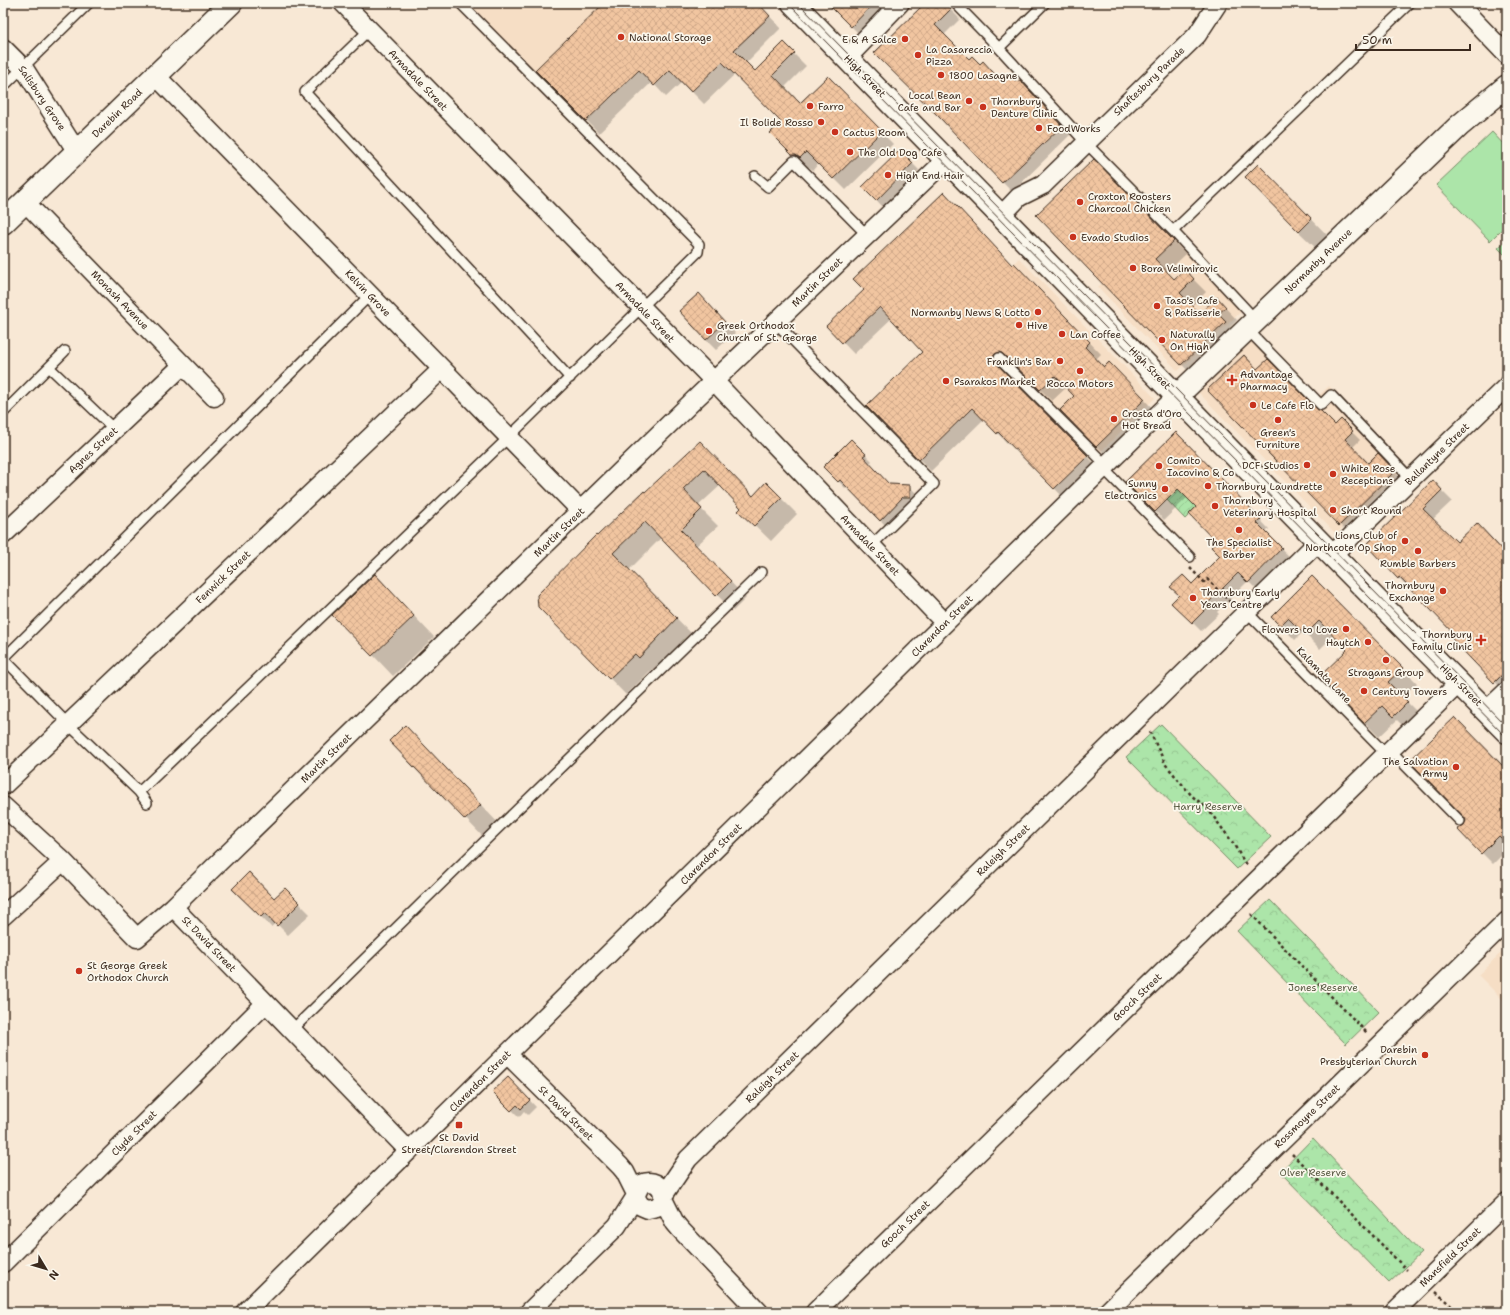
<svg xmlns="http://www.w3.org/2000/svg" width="1510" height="1315" viewBox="0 0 1510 1315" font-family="'Shantell Sans',sans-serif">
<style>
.built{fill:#f6dec5}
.forest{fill:url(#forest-crowns);stroke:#748864}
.garden{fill:url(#garden-furrows);stroke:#748864}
.pitch{fill:#ace5a9;stroke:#748864}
.shadow{fill:#0003}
.building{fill:url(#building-cross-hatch);stroke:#3b2a1e}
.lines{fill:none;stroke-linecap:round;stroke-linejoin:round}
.service-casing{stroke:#3b2a1e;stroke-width:12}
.minor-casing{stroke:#3b2a1e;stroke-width:21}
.secondary-casing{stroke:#3b2a1e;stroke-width:25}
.path{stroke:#3b2a1e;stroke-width:2.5;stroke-dasharray:3 3;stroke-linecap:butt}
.service{stroke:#fbf7ec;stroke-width:9}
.minor{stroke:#fbf7ec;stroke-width:18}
.secondary{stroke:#fbf7ec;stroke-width:22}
.tram{stroke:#3b2a1e;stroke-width:1}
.poi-dot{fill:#c8321e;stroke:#fbf7ec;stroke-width:1.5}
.labels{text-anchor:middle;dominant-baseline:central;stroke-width:3.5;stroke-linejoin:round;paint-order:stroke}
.poi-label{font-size:10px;fill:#3b2a1e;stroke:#fbf7ec;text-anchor:start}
.street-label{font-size:10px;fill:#3b2a1e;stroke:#fbf7ec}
.park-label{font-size:10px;fill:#575941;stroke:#fbf7ec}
</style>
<defs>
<pattern id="forest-crowns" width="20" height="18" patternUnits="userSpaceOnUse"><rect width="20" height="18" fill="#ace5a9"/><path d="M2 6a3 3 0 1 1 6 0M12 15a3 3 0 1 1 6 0" fill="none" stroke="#95c591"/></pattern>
<pattern id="garden-furrows" width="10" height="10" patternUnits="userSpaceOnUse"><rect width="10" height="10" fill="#ace5a9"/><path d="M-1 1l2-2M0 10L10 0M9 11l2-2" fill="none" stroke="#95c591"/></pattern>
<pattern id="building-cross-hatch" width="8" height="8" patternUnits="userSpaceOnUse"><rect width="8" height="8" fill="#f1c5a0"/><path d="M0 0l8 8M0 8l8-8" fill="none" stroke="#d0a989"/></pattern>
</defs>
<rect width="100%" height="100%" fill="#f8e8d5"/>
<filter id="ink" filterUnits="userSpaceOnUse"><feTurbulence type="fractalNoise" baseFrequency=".025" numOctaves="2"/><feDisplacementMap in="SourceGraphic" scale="8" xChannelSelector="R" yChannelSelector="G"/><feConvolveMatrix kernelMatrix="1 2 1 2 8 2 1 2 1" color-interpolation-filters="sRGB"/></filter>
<g filter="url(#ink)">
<path class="built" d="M461,3H604L534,72Z
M1166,221L1247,306L1178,371L1098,287Z
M1019,258L1155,398L1093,459L957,318Z
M1257,335L1317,397L1329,386L1406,466L1336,534L1198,392Z
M1506,948L1507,949V1004L1478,975Z"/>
<path class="forest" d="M1161,724L1271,837L1237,869L1126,757Z
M1270,900L1379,1012L1346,1044L1237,931Z
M1313,1138L1421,1253L1389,1283L1280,1172Z"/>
<path class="garden" d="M1189,479L1207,497L1185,519L1167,500Z"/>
<path class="pitch" d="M1492,132L1507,148V224L1490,241L1436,185Z
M1507,240V257L1498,248Z"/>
<path class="shadow" d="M606,3H757L781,28L746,63L755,72L784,44L806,66L784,88L801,105L828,78L893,144L846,190L819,163L813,170L809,167H805L772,133L782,122L735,74L704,104L682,82L666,97L652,82L599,133L537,70Z
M828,3H891L863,38Z
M926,3H944L960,19L944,35L969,60L980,65L1002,82L1017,83L1029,90L1070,135L1012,192L876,53Z
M900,151L919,170L883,207L864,187Z
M1094,161L1186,254L1167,272L1175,280L1185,271L1206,292L1192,306L1200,315L1217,299L1237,320L1230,327L1238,335L1194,377L1037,215Z
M1279,186L1332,240L1320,252L1299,232Z
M1012,266L1025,276L1101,354L1096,359L1105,368L1121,375L1156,412L1109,458L1061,410L1076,396L1067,387L1052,401L1016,365L1010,363L1005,368L1006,375L1099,468L1066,500L1011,444L1009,445L984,419L931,471L868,406L924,352L892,318L854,354L827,326L865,290Z
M709,305L735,333L716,350L706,340Z
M1257,370L1317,410L1335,426L1341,421L1360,440L1352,448L1368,464L1378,454L1402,480L1348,533L1209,390Z
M1176,433L1269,529L1265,533L1291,558L1258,591L1248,581L1217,612L1219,614L1201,631L1173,603L1221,557L1217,542L1198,507L1188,497L1164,520L1126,482Z
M851,440L872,461L869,464L889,485L909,486L916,493V503L887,527L847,486L845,488L825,467Z
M700,442L753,497L781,498L797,514L771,541L740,511L742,508L721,485L698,506L718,526L696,546L746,598L733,611L661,538L629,570L693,635L655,673L652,669L626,695L539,606L597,538Z
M1433,482L1452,501L1433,519L1457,544L1507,556V689L1505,692L1453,639L1456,636L1410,587L1408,588L1367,545Z
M375,575L434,637L393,676L373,655Z
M1312,577L1417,683L1402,697L1422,717L1408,731L1397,720L1379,737L1321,677L1348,650L1334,635L1320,649L1303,632L1295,640L1273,617Z
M391,741L426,747L501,826L486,840Z
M1507,770V850L1493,864L1458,829L1465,826Z
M234,889L275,900L285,889L310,914L288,935L276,923L271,927Z
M508,1078L536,1107L528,1115L524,1111L519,1117L494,1092Z"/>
<path class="building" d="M604,3H758L770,16L734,50L755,71L784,42L795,53L773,75L800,103L828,76L882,131L833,179L806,152L800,158L796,155H792L770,133L781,122L722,62L691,92L670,70L654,86L639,70L586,121L535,70Z
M827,3H874L851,27Z
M925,3H946L951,9L935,25L969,59L972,56L980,64L983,61L1001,81L1009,74L1017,82L1020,80L1062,126L1002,183L940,118L874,53Z
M900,150L913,163L876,201L862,187Z
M1094,159L1174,241L1155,259L1174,279L1185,269L1194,279L1180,293L1200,313L1217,297L1226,307L1218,314L1226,322L1181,365L1036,215Z
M1258,164L1312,219L1299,232L1245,177Z
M944,192L1012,265L1014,263L1090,342L1085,347L1104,367L1109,362L1145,399L1096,447L1060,410L1074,396L1055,376L1040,390L1003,354L1000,352L995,354L993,357L995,362L1088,456L1054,489L998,432L997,434L972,408L919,460L866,406L922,352L880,307L842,343L826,326L864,290L853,279Z
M699,293L725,322L706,340L679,311Z
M1244,355L1257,369L1268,359L1317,409L1321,411L1335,425L1341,419L1353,431L1345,439L1368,463L1378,453L1395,471L1339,526L1207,390Z
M1176,432L1261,519L1257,523L1282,548L1248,583L1238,573L1209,602L1211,604L1192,623L1171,603L1179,595L1170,587L1183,575L1192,584L1220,556L1211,547L1216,542L1189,514L1196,507L1178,489L1155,512L1125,482Z
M851,439L866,454L863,456L889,484L910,485V497H903L880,521L840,480L838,482L823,467Z
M700,441L753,496L766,482L782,498L754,526L738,511L741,508L704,469L683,489L702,509L681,530L731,581L716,596L645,522L613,553L677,618L639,658L635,654L609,679L538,607L537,595L596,535L597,536L644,491L645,492Z
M1433,480L1442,490L1423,509L1457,542L1477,523L1507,555V670L1494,683L1452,639L1455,635L1399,577L1398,579L1366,545Z
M375,574L414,616L372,656L332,615Z
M1312,576L1403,668L1388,682L1408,702L1393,717L1382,706L1364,723L1319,677L1347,650L1319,621L1305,635L1288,618L1280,626L1271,617Z
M1455,717L1507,770V844L1499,836L1481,854L1457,829L1464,825L1466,820L1464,817L1409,761Z
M405,725L481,805L465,820L389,741Z
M249,872L274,898L285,888L300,903L277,926L265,913L261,917L232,889Z
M508,1077L530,1100L521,1109L517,1105L511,1111L492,1092Z"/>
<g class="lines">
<g class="service-casing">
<path id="service" d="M955,3L999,48L1086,143L1173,231L1256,320
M369,30L305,92L570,378
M999,48L1045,3
M3,87L89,3
M755,176L768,187L794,161L867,235
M1173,231L1410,3
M775,322L934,484L871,546
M1247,329L1321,405L1331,395L1411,479
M999,358L1106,465
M49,367L115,430
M3,413L65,351
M1103,468L1190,557
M1247,612L1386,754
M3,658L68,724L139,792L147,803
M4,658L370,295
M1390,750L1460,821
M139,792L509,437L698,252L699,244L460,3
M292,1030L492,834L762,572"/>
</g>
<g class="minor-casing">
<path id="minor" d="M343,3L714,381L945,623
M1457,3L1507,55
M3,48L25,70L77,152
M847,58L900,3
M156,76L581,511
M25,202L214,397
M1001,216L1019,197L1043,185L1197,35L1218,3
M3,535L183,365
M1332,555L1507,386
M1486,711L1507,691
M3,786L442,369
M3,806L63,861L137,938L173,907L694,400L946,160
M173,907L409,1151
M3,916L63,861
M507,1054L620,1166L625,1172L636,1194
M663,1196C662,1184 652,1179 641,1184L636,1194L637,1200L641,1206L648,1209L657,1207L662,1202L663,1196L688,1159L1319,541
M663,1199L675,1223L680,1229L759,1312
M3,1263L266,1003
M245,1312L1011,558L1177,396
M529,1312L617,1226L636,1196
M815,1312L1459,683
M1107,1312L1507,921
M1394,1312L1507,1202"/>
</g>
<g class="secondary-casing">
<path id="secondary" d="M793,3L1332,555L1507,732
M3,223L231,3
M1177,396L1459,126L1507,86"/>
</g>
<path class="path" d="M1190,568L1204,582L1207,579L1230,602
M1150,732L1166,765L1192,796L1207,808L1233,843L1246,865
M1251,914L1368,1034
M1292,1154L1407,1270
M1436,1292L1458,1312"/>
<use href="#service" class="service"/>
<use href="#minor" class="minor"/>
<use href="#secondary" class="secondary"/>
<path class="tram" d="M788,3L1507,738
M798,3L1507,727"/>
</g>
</g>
<g class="poi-dot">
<circle cx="621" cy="37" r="4"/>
<circle cx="905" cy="39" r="4"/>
<circle cx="918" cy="55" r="4"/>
<circle cx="941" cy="75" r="4"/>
<circle cx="969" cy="101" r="4"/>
<circle cx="810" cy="106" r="4"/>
<circle cx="983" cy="107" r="4"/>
<circle cx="821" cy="122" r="4"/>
<circle cx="1039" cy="128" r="4"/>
<circle cx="835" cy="132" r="4"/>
<circle cx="850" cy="152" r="4"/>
<circle cx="888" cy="175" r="4"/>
<circle cx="1080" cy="202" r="4"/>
<circle cx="1073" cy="237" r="4"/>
<circle cx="1133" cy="268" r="4"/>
<circle cx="1157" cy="306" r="4"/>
<circle cx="1038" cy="312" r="4"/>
<circle cx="1019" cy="325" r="4"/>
<circle cx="709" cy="331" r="4"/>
<circle cx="1062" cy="334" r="4"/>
<circle cx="1162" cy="340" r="4"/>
<circle cx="1060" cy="361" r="4"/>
<circle cx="1080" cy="371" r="4"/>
<path d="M1230 374h4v4h4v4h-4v4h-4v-4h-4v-4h4z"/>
<circle cx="946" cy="381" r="4"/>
<circle cx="1253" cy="405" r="4"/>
<circle cx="1114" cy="419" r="4"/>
<circle cx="1278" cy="420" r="4"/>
<circle cx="1307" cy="465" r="4"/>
<circle cx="1159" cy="466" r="4"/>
<circle cx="1333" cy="474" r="4"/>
<circle cx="1208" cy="486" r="4"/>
<circle cx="1165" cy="489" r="4"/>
<circle cx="1215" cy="506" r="4"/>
<circle cx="1333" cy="510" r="4"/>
<circle cx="1239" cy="530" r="4"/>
<circle cx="1405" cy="541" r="4"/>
<circle cx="1418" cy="551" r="4"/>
<circle cx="1443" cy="591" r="4"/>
<circle cx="1193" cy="598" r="4"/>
<circle cx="1346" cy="629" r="4"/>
<path d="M1479 634h4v4h4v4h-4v4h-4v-4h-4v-4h4z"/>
<circle cx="1368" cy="642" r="4"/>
<circle cx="1386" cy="660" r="4"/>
<circle cx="1364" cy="691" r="4"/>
<circle cx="1456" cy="767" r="4"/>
<circle cx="79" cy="971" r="4"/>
<circle cx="1425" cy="1055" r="4"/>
<rect x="455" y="1121" width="8" height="8" rx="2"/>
</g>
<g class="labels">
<g class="poi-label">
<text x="629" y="37">National Storage</text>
<text x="897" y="39" text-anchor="end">E &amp; A Salce</text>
<text x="926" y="49">La Casareccia<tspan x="926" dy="12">Pizza</tspan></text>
<text x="949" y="75">1800 Lasagne</text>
<text x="961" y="95" text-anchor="end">Local Bean<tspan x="961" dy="12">Cafe and Bar</tspan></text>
<text x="991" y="101">Thornbury<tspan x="991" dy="12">Denture Clinic</tspan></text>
<text x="818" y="106">Farro</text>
<text x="813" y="122" text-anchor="end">Il Bolide Rosso</text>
<text x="1047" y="128">FoodWorks</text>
<text x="843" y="132">Cactus Room</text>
<text x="858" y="152">The Old Dog Cafe</text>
<text x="896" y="175">High End Hair</text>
<text x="1088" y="196">Croxton Roosters<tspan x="1088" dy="12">Charcoal Chicken</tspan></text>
<text x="1081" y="237">Evado Studios</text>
<text x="1141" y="268">Bora Velimirovic</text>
<text x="1165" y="300">Taso's Cafe<tspan x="1165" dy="12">&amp; Patisserie</tspan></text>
<text x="1030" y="312" text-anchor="end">Normanby News &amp; Lotto</text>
<text x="717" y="325">Greek Orthodox<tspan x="717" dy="12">Church of St. George</tspan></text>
<text x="1027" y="325">Hive</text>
<text x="1070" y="334">Lan Coffee</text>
<text x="1170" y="334">Naturally<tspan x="1170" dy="12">On High</tspan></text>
<text x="1052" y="361" text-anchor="end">Franklin's Bar</text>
<text x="1240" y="374">Advantage<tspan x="1240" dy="12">Pharmacy</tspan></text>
<text x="954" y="381">Psarakos Market</text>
<text x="1080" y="383" text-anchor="middle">Rocca Motors</text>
<text x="1261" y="405">Le Cafe Flo</text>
<text x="1122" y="413">Crosta d'Oro<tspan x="1122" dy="12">Hot Bread</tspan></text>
<text x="1278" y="432" text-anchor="middle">Green's<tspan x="1278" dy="12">Furniture</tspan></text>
<text x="1167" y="460">Comito<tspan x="1167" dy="12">Iacovino &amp; Co</tspan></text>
<text x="1299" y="465" text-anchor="end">DCF Studios</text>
<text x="1341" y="468">White Rose<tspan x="1341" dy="12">Receptions</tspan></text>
<text x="1157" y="483" text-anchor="end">Sunny<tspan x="1157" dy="12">Electronics</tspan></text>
<text x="1216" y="486">Thornbury Laundrette</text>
<text x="1223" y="500">Thornbury<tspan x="1223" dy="12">Veterinary Hospital</tspan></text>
<text x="1341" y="510">Short Round</text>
<text x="1397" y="535" text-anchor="end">Lions Club of<tspan x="1397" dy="12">Northcote Op Shop</tspan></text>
<text x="1239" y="542" text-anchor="middle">The Specialist<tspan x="1239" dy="12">Barber</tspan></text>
<text x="1418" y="563" text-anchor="middle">Rumble Barbers</text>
<text x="1435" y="585" text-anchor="end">Thornbury<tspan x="1435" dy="12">Exchange</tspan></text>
<text x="1201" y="592">Thornbury Early<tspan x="1201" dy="12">Years Centre</tspan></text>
<text x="1338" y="629" text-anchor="end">Flowers to Love</text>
<text x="1472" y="634" text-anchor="end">Thornbury<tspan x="1472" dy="12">Family Clinic</tspan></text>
<text x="1360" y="642" text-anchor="end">Haytch</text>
<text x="1386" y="672" text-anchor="middle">Stragans Group</text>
<text x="1372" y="691">Century Towers</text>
<text x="1448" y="761" text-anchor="end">The Salvation<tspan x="1448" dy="12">Army</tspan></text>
<text x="87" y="965">St George Greek<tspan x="87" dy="12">Orthodox Church</tspan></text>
<text x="1417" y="1049" text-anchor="end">Darebin<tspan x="1417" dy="12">Presbyterian Church</tspan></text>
<text x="459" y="1137" text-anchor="middle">St David<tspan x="459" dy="12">Street/Clarendon Street</tspan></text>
</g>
<g class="street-label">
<text transform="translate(865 76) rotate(46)">High Street</text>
<text transform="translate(418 80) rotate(46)">Armadale Street</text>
<text transform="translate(1149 81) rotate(-44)">Shaftesbury Parade</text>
<text transform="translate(42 98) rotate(56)">Salisbury Grove</text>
<text transform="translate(117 113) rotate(-44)">Darebin Road</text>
<text transform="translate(1318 261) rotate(-44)">Normanby Avenue</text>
<text transform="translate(817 282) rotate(-44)">Martin Street</text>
<text transform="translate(368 293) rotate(46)">Kelvin Grove</text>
<text transform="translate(120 300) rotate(46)">Monash Avenue</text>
<text transform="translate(645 312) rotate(46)">Armadale Street</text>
<text transform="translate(1150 368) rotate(46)">High Street</text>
<text transform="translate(93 450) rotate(-43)">Agnes Street</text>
<text transform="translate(1437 454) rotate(-44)">Ballantyne Street</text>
<text transform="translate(559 532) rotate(-44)">Martin Street</text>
<text transform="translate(870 545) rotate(46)">Armadale Street</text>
<text transform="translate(223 577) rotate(-44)">Fenwick Street</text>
<text transform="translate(942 626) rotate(-45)">Clarendon Street</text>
<text transform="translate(1324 675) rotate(46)">Kalamata Lane</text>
<text transform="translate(1461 685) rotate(45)">High Street</text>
<text transform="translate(326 758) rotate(-44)">Martin Street</text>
<text transform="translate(1003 850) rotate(-44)">Raleigh Street</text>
<text transform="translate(711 854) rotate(-45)">Clarendon Street</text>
<text transform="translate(209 944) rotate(46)">St David Street</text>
<text transform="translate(1137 997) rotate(-44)">Gooch Street</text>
<text transform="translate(772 1077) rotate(-44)">Raleigh Street</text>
<text transform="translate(480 1081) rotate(-45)">Clarendon Street</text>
<text transform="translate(566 1113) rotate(45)">St David Street</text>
<text transform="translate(1307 1116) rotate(-44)">Rossmoyne Street</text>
<text transform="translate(134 1133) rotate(-45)">Clyde Street</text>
<text transform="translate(905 1224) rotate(-44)">Gooch Street</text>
<text transform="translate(1450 1257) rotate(-44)">Mansfield Street</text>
</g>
<g class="park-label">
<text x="1208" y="806">Harry Reserve</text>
<text x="1323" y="987">Jones Reserve</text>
<text x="1313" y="1172">Olver Reserve</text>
</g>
</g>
<rect width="1510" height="1315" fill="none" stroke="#fbf7ec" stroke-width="16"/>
<rect x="8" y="8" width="1494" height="1299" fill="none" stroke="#3b2a1e" stroke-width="1.5" filter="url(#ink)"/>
<g transform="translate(46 1269) rotate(128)" stroke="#fbf7ec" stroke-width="3" paint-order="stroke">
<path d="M0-3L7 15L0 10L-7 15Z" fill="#3b2a1e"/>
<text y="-6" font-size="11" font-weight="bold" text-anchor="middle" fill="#3b2a1e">N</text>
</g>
<path d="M1356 44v6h114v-6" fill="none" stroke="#3b2a1e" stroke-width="2"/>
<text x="1362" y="44" font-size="12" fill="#3b2a1e" stroke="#fbf7ec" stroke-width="3" paint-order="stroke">50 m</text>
</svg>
